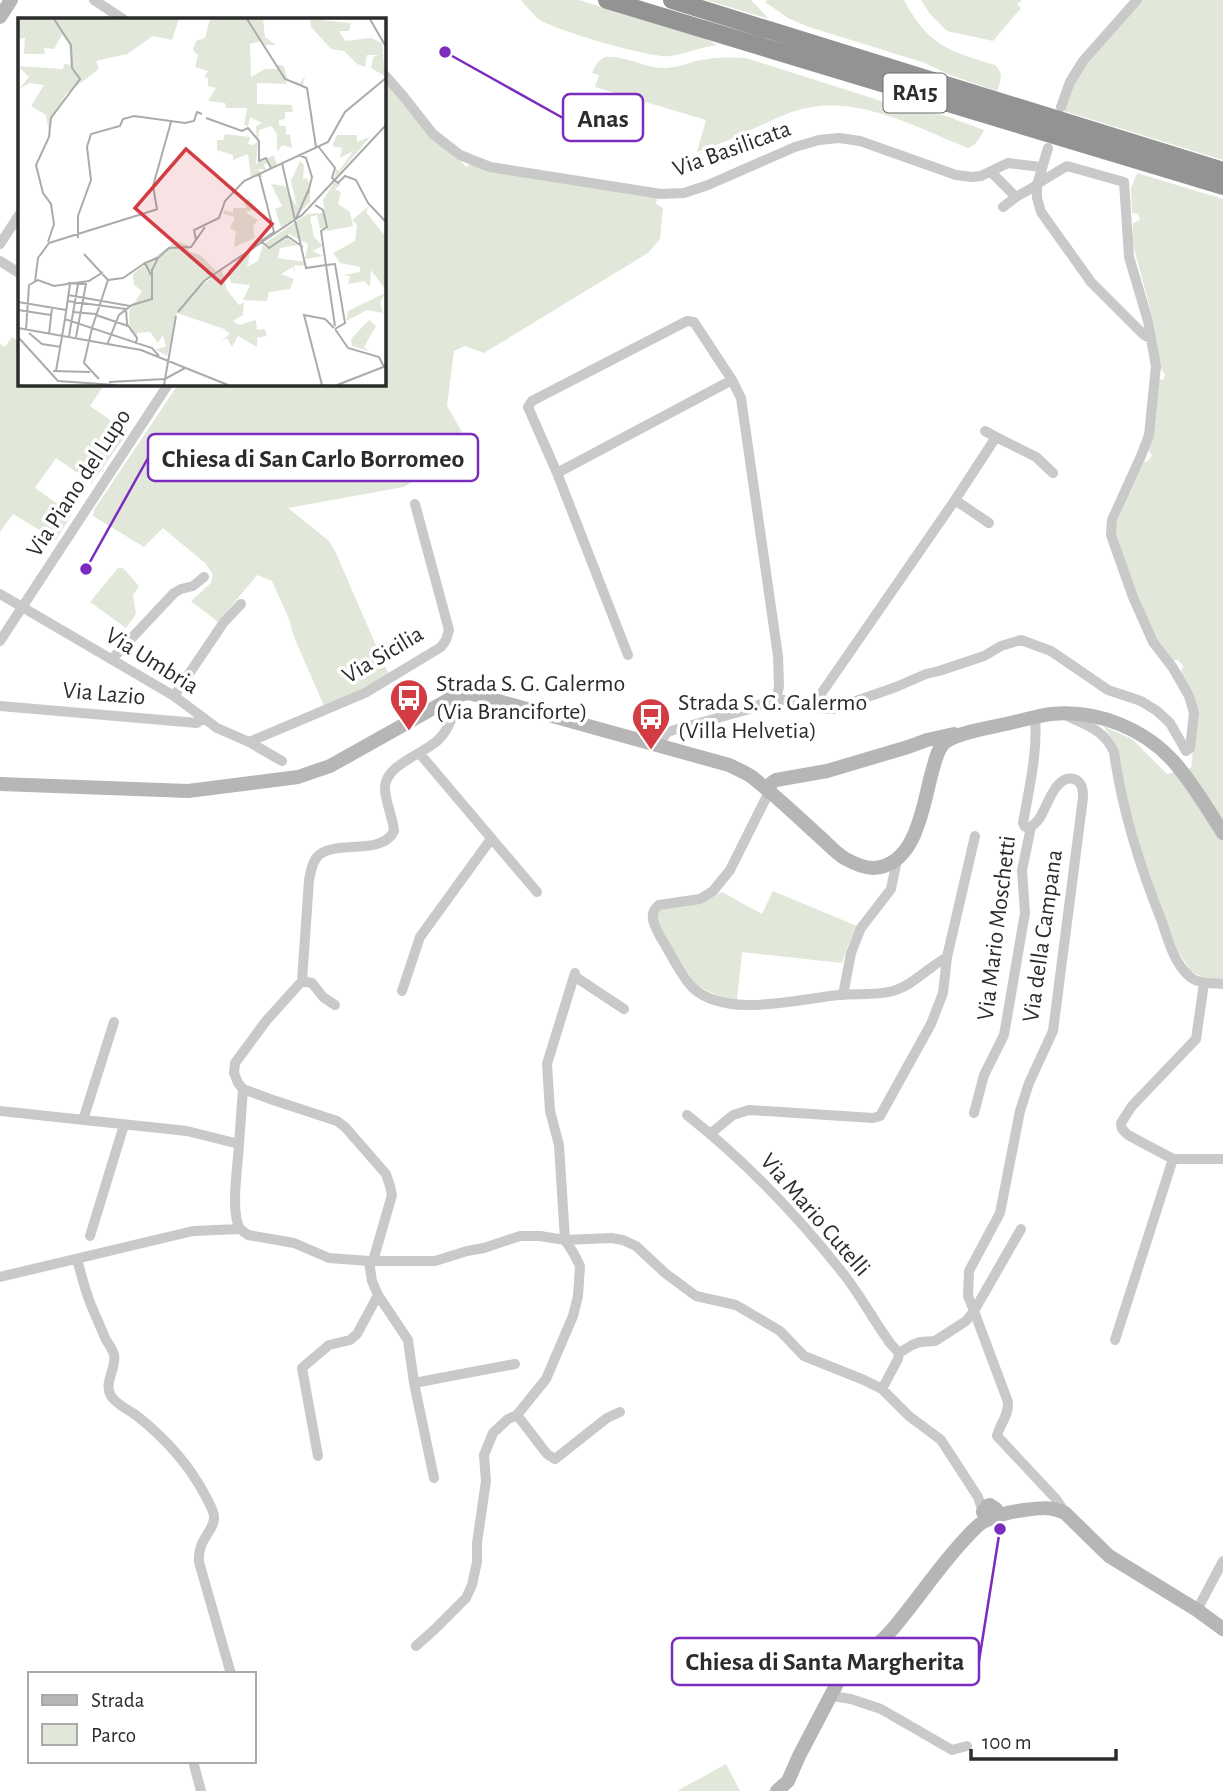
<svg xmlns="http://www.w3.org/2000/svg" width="1223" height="1791" viewBox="0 0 1223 1791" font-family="'Alegreya Sans',sans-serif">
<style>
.green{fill:#e1e8da}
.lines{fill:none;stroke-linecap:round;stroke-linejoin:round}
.street{stroke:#c9c9c9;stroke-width:10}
.secondary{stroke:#b6b6b6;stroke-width:14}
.highway{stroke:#939393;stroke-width:18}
.street-bridge{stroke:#c9c9c9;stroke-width:10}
.labels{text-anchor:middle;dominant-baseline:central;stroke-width:7;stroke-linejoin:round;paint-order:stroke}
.shield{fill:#fff;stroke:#6b6b6b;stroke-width:2}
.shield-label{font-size:23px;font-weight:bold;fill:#2c2c2c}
.street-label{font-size:24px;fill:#2c2c2c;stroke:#fff}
.poi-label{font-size:24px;fill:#2c2c2c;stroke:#fff;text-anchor:start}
.inset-road{fill:none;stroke:#ababab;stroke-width:2}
.view{fill:#d43c43;fill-opacity:0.15;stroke:#d43c43;stroke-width:3.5}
.inset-edge{fill:none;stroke:#2c2c2c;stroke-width:3.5}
.leader{fill:none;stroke:#7b2cbf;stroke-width:2.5}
.callout-dot{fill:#7b2cbf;stroke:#fff;stroke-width:2.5}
.callout{fill:#fff;stroke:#7b2cbf;stroke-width:2.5}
.callout-label{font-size:26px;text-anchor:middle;font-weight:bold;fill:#2c2c2c}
</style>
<rect width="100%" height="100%" fill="#fff"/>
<path class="green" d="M521,0H579L706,39L717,45C701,47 686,54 670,56C652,59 555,30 540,20C533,15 527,7 521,0Z
M706,0H751L769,19Z
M767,0H904C928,45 948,51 995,65C1004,74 1001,80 997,91L950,75L925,63L809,27L788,18L765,2Z
M921,0H1022L1017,4L1021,8L993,41L947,31L930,14Z
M1142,0H1223V160L1064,111L1079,72L1096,51Z
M605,57C625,55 644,68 664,68C675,68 686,64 696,61C713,57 729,57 746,58L903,108L946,116L984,130C980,138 977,144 968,148C912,126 853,91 792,112C760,124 730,142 697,152L706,120L595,87L599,75L592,73C595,65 598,61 605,57Z
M383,81L466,167L470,164L657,197L656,204L663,208L660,239L648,253L484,353L465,346L454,351L447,406L474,453L455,465L439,433L423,439L410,476V483L404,487L288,508L329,541L335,551L389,675L366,689L324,706L294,637L289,619L272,581L257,575L218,622L191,601L211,583L213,575L205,563L163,528L144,547L93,516L94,510L179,383H383Z
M1137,173L1223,199V979L1205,978L1191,972L1177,949L1147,871L1122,780L1116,744L1103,726L1132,739L1167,774L1191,768L1197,716L1180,676L1183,666L1178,660L1172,661L1158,646L1127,576L1113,531L1144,462L1148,461L1152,455L1148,450L1154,431L1158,380L1164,379L1165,374L1158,366L1154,323L1132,241L1133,223L1140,220L1138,214L1132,213L1131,188Z
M12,337L19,342V383H103L105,384L90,406L128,432L92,483L56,458L35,488L72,514L56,540L13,514L0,532V344L5,347Z
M118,568H123L139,586L133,595L136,614L126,628L90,602Z
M773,891L857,926L848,945L842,963L742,952L737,1000L720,997L696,985L658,927L656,915L659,910L699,904L722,892L762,914Z
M726,1764L740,1791H677Z"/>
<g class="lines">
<path class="street" d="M94,0L123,19
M383,73L404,97L433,134L460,155L490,167L661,194L684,193L708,185L795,147L819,140L839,138L860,141L956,175L972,177L981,176L1008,163L1041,167
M1061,107L1070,82L1083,61L1137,0
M1048,148L1037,185V198L1041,212L1091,282L1144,335L1151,339L1156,366L1149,435L1141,456L1112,520L1111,535L1133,597L1153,642L1173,668L1189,696L1194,713L1190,748L1186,751
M991,172L1016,197L1032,188
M1045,179L1067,166L1124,182L1129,257L1148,321L1151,339
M1003,207L1016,197
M0,244L19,215
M0,261L19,273
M996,437L1036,457L1053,473
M557,473L732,380
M955,500L989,523
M0,594L174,696L217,728L249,742L282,761
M0,641L169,383
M628,655L557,473L528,407L532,401L687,321L694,322L732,380L741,398L778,656L779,687L776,698
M112,659L174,593L181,589L193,586L204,577
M174,696L224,622L241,604
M0,706L197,723L203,718
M812,707L955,500L996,437L985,431
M1067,716C1087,725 1105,731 1114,752C1122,811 1140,867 1162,922C1168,940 1174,962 1188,975C1196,984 1211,983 1223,984
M249,742L365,693L441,647L446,640L449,630L415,504
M658,746L667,732L746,710L776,698L812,707L833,709L896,687L926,674L939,671L984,656L1001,646L1021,640L1051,651L1108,690L1141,701L1157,711L1170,723L1186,751
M420,754L537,892
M769,792L730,870L713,891L700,899L659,905C647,914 655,927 661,938C670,952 681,976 693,988C727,1019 798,999 839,995C858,993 874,996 893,991C913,985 929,967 947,957
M574,976L624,1009
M302,981L312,983L323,997L335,1005
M1204,983L1196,1039L1132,1106L1121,1123L1122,1129L1128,1135L1173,1159H1223
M402,991L420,937L491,839
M843,995L851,953L861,928L891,889L897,860
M243,1089L273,1100L337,1121L345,1127L386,1174L390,1186L392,1195L373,1261
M0,1111L187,1131L239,1144L243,1089L238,1083L234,1073L235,1063L266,1021L302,981L309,880C311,871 312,861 319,855C337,840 382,856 394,831C393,817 385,802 385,788C385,765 423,754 437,741C449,730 456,712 455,696
M974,1113L984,1075L1004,1035L1025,913L1022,870L1031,827
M687,1115C744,1160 796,1214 842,1272C859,1293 874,1321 890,1343L899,1353
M83,1120L114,1022
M710,1134L733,1115L749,1110L873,1118L880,1116L931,1024L943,993L947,957L975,836
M239,1144C238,1166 230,1211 240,1229
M1021,1229L974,1311L1008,1402C1009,1416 1000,1423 997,1436L1056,1499L1065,1512
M90,1236L124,1125
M77,1259C81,1274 85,1290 91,1305C96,1317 101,1328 106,1340C109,1344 112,1349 114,1354C117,1369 103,1382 111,1396C117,1405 129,1410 137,1416C165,1438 190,1466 206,1497C209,1503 214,1511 214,1517C215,1531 197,1539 199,1562L231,1674
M369,1261L372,1281L378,1295L408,1340L414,1383L434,1478
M0,1277L193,1231L240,1229L248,1235L294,1243L329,1258L369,1261H435L467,1251L484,1248L520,1236H540L565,1240L611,1238L623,1240L636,1246L665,1273L696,1296L736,1305L780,1331L804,1356L864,1380L882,1389L909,1416L941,1440L978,1497L983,1512
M1115,1340L1173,1159
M414,1383L515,1364
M882,1389L898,1359L899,1353L912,1345L920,1342L935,1341L966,1321L974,1311L968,1296L969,1271L1000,1213L1020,1111L1029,1083L1053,1031L1083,798C1083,791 1083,782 1074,779C1055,774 1047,808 1039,819C1037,822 1034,824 1031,827H1025L1023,823C1029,788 1038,753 1035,717
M517,1415L547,1454L555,1459L607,1418L620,1412
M318,1456L302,1368L329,1345L350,1340L357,1334L378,1295
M1197,1610L1223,1561
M416,1646L435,1629L466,1598L472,1585L477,1562V1543L486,1481L484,1455L493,1433L508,1419L517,1415L546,1379L573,1316L578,1296L580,1266L574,1254L565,1240L559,1145L550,1111L547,1064L575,973
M832,1696L851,1699L881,1709L952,1750L967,1746
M193,1761L201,1791"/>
<path class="secondary" d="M0,17L11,0
M0,784L188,791L298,777L330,766L455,696L469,693L729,765C737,769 745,772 752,777C776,796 798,817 820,837C828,844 835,852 844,858C853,863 863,868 873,868C917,866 923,804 932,772C935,762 937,750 944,743C956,732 994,727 1010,723C1024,720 1037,716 1051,714C1097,709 1145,729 1175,763C1193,784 1208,809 1223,833
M769,792C769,786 770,783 776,780L827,771L908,747L927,740L954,734
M990,1519L986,1518L983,1512L987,1506L990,1505L996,1509V1516
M777,1791L788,1781L799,1756L842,1674C856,1657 876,1649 890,1632C916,1602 937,1569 964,1540C970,1534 976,1526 983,1522C996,1515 1009,1512 1024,1510C1039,1508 1051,1506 1065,1513L1109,1556L1197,1610L1223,1629"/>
<path class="highway" d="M607,0L1223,186
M672,0L1223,171"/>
<path class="street-bridge" d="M1032,188L1045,179"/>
</g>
<defs>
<g id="bus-pin" transform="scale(2.0125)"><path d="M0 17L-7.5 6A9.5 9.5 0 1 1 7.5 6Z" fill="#d43c43" stroke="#fff"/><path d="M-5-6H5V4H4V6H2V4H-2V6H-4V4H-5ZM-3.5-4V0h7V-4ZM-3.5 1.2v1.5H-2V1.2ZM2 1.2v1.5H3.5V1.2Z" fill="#fff"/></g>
</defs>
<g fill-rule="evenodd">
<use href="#bus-pin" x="409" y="698"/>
<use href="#bus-pin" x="651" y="717"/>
</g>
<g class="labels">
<rect class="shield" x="883.5" y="73.5" width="63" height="39" rx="5"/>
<g class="shield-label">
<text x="915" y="93">RA15</text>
</g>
<g class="street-label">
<text transform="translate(732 149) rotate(-20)">Via Basilicata</text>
<text transform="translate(79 483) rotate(-57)">Via Piano del Lupo</text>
<text transform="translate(383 655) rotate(-31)">Via Sicilia</text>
<text transform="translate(152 661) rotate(32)">Via Umbria</text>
<text transform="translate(104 694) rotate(5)">Via Lazio</text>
<text transform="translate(997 928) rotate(-83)">Via Mario Moschetti</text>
<text transform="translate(1043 936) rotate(-82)">Via della Campana</text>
<text transform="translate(815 1215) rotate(49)">Via Mario Cutelli</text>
</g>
<g class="poi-label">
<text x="436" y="684">Strada S. G. Galermo<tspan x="436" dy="28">(Via Branciforte)</tspan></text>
<text x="678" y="703">Strada S. G. Galermo<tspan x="678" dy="28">(Villa Helvetia)</tspan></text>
</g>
</g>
<g transform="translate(18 18)">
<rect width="368" height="368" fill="#fff"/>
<path d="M0,1H161L154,22L135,18L109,36L78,43L81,51L48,76L33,101L31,114L28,97L13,88L26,67L12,65L1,71L11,59L0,48L45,51L46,46L53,47L51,26L44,17L36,31L26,30L27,36H6L7,20L0,21ZM192,1H229L243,23L232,26L233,59L247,51H261L259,47H265L270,62L282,65L287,58L285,67L267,62L269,66L239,65V86L274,87L275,94H267V101L261,102V108H268V117L272,116L274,130L264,127L259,134V116L253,108L241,112L238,146L256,137L259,147L253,149L250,145L246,147L248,152L240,151L245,159H233L230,136L215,142V137L199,132V122H205L207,116L232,119L230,126L235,127L239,124L238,108L244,105L232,99L230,109L226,107L229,90H208L207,85L190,83L198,70L190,68V60L186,59L190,53L177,49L180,37L175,32L178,23L187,20ZM230,1H245L247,19L258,27H247ZM292,1L333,5L331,13H321L327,23L353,20L364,25L367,58L353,50L355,39L361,37H349L347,49L339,46L326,33L313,31L293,9ZM319,117H339V124L352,119L316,161L318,151L321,153L335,133L322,140L324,130L314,128ZM282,143L286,147L285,161L289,160L292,168V184L264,212L257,191L264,188L253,166L267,168L279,189L273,163ZM317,163L323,166L317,171L323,174L320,186L332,194L335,208L304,214L309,212L305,182ZM230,180L240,191L227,194L240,202L235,208L237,220L216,229L218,213L212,210L217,199L205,196L206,192L215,195V190H229L226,186ZM351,188L348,194L367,218V271L353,252L352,269L346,263L330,266L332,258L325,257L342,254V249L322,245L315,235L337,223L339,207L334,202ZM305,195L308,209L302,211L299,197L292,199L296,219L305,228L294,233L305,238L287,241L290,226L271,216L252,229L246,226L289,196ZM267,219L280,227L262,230L260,240L287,244L285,248L276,247L277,256L275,249L263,256L276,261L272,271L251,274L249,283L225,282L232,267L213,265L210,252L232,235L229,249L240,243L245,227L248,230ZM158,223L172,228L170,233L182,237L198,253L176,273L204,252L209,272L221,287L226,284L225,297L215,303L221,307L238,302L239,312L247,311L249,318L239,320V329L220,318L214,329L209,320L203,323L212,316L206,311L159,295L149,338L137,331L148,329L145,317L140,325L132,314L119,315V319L112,313L111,293L124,273L116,267L115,256ZM367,275L362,285L365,295L349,292L328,303L330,293ZM351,302L358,308L346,329L351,333L334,328L333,321Z" fill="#e1e8da"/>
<path class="inset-road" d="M229,1L267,61L289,70L298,129M352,1L368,29M188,100L224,113L230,110L241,123V143L248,140L253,150M300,128L317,150L314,160L320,165L327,158L338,162L350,185L368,204M281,137L288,140L294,159L290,175M264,145L288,250L308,247M241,156L256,214L243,223L251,230L269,218L285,229M297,187L305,192L309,209L303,213L317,308M139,191L135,168L153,104M278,201L290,173M60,220V198L73,162L69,129L73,116L102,108L105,101L116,98L167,105L176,103L179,94L184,96M178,222L176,212L201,200L207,183L226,163L310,124L327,94L368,60M30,224L36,206L33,186L25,175L18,147L31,119L33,100L62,61L54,50L53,27L36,1M31,225L140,191M66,236L90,262L74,310M308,247L317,246L327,305L317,311M133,257L127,245L139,240M90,262L105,260L127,245M17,264L20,240L31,225M50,265L68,266L58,319M50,277L112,288M49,283L108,291M0,284L48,292M108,291L109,306L119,320L118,326M0,292L33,297M54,294L78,296M160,294L186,263L284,197L368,107M78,297L110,308M47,301L52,266M0,310L123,332L210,367M74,310L66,345L81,361M317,311L330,330L361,339L366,349M8,312L11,267L20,262L36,268L71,263L85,254M11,315L24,326L43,329M31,316L34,290M51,318L60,266M0,319L40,363L97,367M89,327L101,297L114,287L134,281V252L140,240L151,230L173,229L187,209M35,353L72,354M38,353L47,301L134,330L141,338M91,364L147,361L167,350M146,367L158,298M304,367L286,297L307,301L316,310M319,367L368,348"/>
<path class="view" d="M168,131L254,206L203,265L117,190Z"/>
<rect width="368" height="368" class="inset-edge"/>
</g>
<path class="leader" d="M445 52L563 118M86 569L148 458M1000 1529L979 1661"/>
<g class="callout-dot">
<circle cx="445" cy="52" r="7"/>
<circle cx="86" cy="569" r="7"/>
<circle cx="1000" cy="1529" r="7"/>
</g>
<g class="callout">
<rect x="563" y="94" width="80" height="47" rx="7"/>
<rect x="148" y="434" width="330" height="47" rx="7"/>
<rect x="672" y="1638" width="307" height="47" rx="7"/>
</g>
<g class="callout-label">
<text x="603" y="127">Anas</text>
<text x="313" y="467">Chiesa di San Carlo Borromeo</text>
<text x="825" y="1670">Chiesa di Santa Margherita</text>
</g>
<rect x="28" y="1672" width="228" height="91" fill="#ffffff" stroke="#ababab" stroke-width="2"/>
<rect x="42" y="1695" width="35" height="10" fill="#b6b6b6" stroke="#ababab" stroke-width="2"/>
<text x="91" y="1707" font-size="21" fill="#2c2c2c">Strada</text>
<rect x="42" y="1724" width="35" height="21" fill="#e1e8da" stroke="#ababab" stroke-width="2"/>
<text x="91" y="1742" font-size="21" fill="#2c2c2c">Parco</text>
<path d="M971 1749v10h145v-10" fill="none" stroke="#2c2c2c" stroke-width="3.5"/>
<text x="982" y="1749" font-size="21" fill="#2c2c2c" stroke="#ffffff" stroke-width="5" paint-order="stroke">100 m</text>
</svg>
